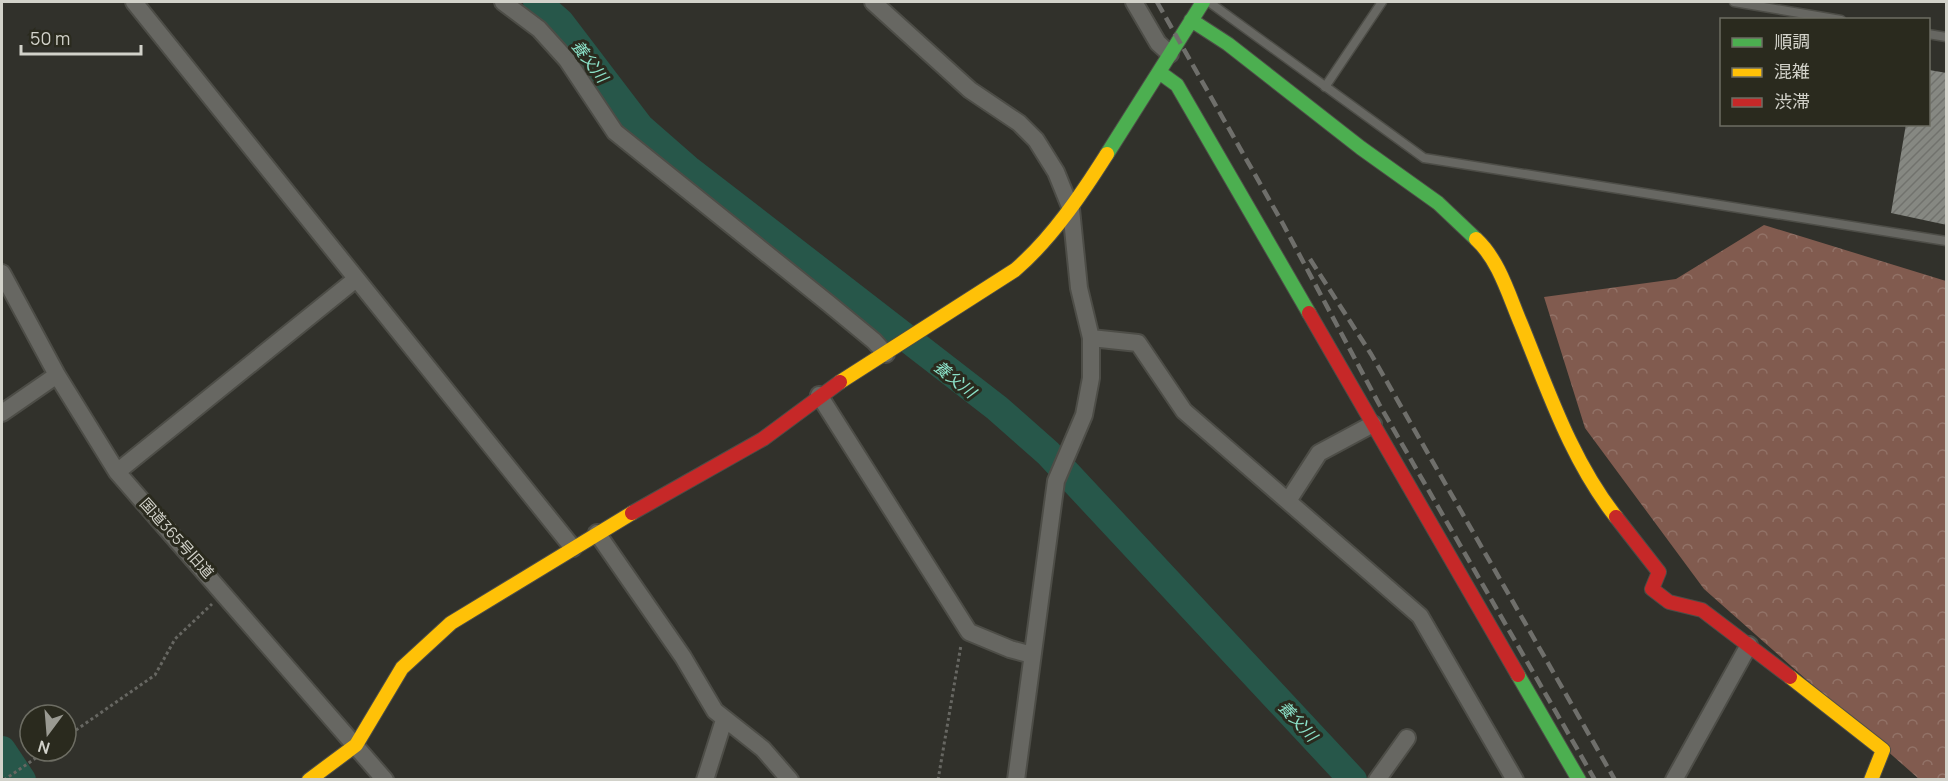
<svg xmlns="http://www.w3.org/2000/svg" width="1948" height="781" viewBox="0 0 1948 781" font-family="Manrope,'Noto Sans JP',sans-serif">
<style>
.forest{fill:url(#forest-crowns)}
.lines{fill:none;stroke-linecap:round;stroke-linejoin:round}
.river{stroke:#27574a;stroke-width:28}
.building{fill:url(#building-hatch)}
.lane-casing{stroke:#4d4d47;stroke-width:11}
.street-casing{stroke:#4d4d47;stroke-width:20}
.fast-casing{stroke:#4d4d47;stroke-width:16}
.slow-casing{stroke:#4d4d47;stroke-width:16}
.jam-casing{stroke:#4d4d47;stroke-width:16}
.path{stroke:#676762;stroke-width:3;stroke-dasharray:3 3;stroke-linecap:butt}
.lane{stroke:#676762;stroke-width:8}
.street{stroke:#676762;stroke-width:16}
.fast{stroke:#4caf50;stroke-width:14}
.slow{stroke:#ffc107;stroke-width:14}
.jam{stroke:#c62828;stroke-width:14}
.rail{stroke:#6f6f6b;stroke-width:4.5;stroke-dasharray:12 6;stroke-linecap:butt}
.labels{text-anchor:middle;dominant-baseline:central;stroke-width:6;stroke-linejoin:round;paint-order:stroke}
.street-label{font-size:15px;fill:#d2d2ca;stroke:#2a2a1e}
.water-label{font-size:16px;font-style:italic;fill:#8be1c8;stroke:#2a2a1e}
</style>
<defs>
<pattern id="forest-crowns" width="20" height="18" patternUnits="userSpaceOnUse" patternTransform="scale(1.5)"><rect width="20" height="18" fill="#815b4f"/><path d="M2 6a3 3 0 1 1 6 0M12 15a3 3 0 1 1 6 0" fill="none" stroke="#927267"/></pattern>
<pattern id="building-hatch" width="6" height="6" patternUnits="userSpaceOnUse" patternTransform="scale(1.5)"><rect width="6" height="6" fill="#868882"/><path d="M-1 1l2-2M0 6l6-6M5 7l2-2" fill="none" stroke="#71726d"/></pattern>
</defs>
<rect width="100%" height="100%" fill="#31312b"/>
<path class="forest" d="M1764,225L1946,281V779H1919L1704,589L1585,428L1544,297L1676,279Z"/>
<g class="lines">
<path class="river" d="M537,2L560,22L640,127L688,169L997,408L1048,453L1353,780
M2,750L22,780"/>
</g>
<path class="building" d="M1929,70L1947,73V225L1891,213L1906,124H1929Z"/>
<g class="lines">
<g class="lane-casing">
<path id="lane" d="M1209,2L1424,158L1946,241
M1734,2L1841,20
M1928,34L1946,37
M1325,87L1382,2"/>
</g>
<g class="street-casing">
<path id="street" d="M134,2L573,548
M503,2L539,29L567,60L615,132L828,303L874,341L886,354
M873,2L970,90L1019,123L1036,140L1056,172L1071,209L1079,288L1091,338V378L1084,415L1056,481L1016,780
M1134,2L1158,43L1170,54
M2,273L57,375L117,472L385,780
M1091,338L1138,343L1184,411L1420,616L1515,780
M819,395L969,632L1010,649L1032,655
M2,413L57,375
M117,472L356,279
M1288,501L1319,453L1373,424
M597,533L683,657L715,711L763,749L790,780
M705,780L724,720
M1377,780L1407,738
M1674,780L1749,645"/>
</g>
<g class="fast-casing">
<path id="fast" d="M1191,20L1228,44L1361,148L1438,203L1476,239
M1159,72L1177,85L1309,313
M1107,154L1203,2
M1518,675L1579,780"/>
</g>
<g class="slow-casing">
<path id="slow" d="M1476,239C1499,260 1509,296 1521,324C1548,390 1571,460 1616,517
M840,382L1015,270C1052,238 1081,195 1107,154
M1790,677L1883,750L1871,780
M309,780L356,745L402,668L451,623L632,513"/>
</g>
<g class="jam-casing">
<path id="jam" d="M1309,313L1518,675
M632,513L763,439L840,382
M1616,517L1659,572L1652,589L1669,602L1702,610L1790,677"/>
</g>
<path class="path" d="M66,737L155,675L175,639L212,604
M4,780L46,751
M938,780L961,645"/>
<use href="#lane" class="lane"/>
<use href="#street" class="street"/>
<use href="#fast" class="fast"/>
<use href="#slow" class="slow"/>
<use href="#jam" class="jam"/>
<path class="rail" d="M1157,2L1283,224L1379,404L1595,780
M1310,259L1371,354L1615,780"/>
</g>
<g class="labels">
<g class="street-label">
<text transform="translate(177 538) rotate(48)">国道365号旧道</text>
</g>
<g class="water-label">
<text transform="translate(590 61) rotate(53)">養父川</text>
<text transform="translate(955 379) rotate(39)">養父川</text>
<text transform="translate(1298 721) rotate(47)">養父川</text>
</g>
</g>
<rect width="1948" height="781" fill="none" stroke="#d2d2ca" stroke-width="6"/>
<rect x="1720" y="18" width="210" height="108" fill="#2a2a1e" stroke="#6d6d63" stroke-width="1.5"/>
<rect x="1732" y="38" width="30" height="9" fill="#4caf50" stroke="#6d6d63" stroke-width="1.5"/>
<text x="1774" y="48" font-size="18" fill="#d2d2ca">順調</text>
<rect x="1732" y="68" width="30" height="9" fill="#ffc107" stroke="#6d6d63" stroke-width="1.5"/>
<text x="1774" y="78" font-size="18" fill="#d2d2ca">混雑</text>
<rect x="1732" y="98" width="30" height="9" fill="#c62828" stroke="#6d6d63" stroke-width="1.5"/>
<text x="1774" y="108" font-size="18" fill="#d2d2ca">渋滞</text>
<g transform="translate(48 733) rotate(196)"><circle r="28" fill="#2a2a1e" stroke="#6d6d63" stroke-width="1.5"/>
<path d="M0-4.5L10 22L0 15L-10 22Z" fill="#9a9a92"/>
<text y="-9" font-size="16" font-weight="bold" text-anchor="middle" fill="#d2d2ca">N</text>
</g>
<path d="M21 45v9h120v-9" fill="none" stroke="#d2d2ca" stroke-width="3"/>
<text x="30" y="45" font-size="18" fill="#d2d2ca" stroke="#2a2a1e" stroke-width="4.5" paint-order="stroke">50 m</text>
</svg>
